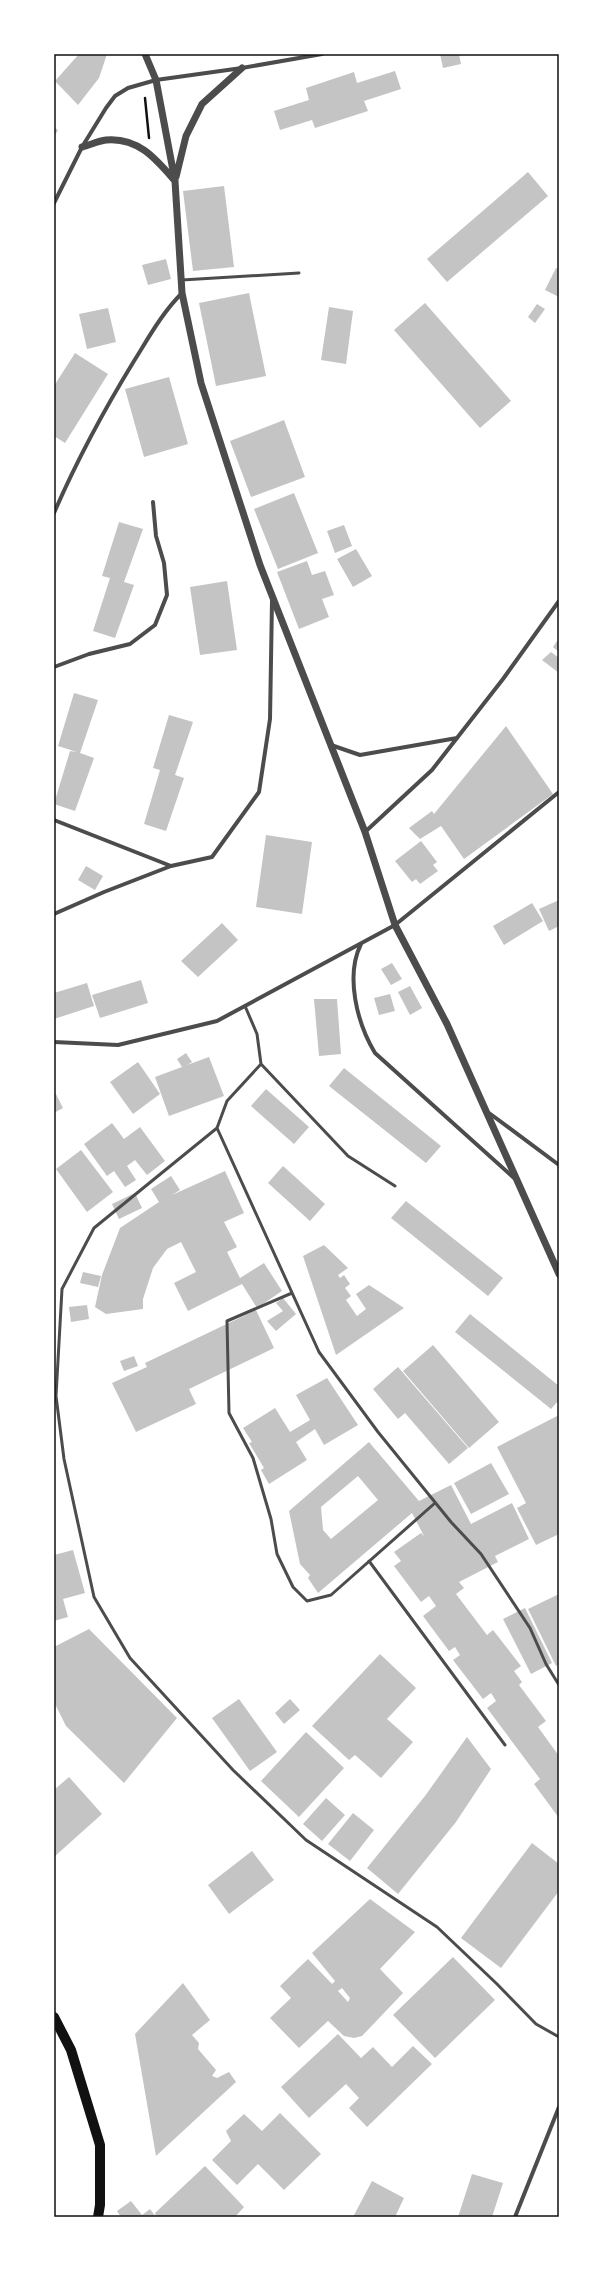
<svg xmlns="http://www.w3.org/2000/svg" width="613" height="2271" viewBox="0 0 613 2271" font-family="'Exo 2',sans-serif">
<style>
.building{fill:#c4c4c4;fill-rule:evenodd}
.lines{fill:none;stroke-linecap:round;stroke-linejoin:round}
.path{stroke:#111;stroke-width:2.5}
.service{stroke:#4c4c4c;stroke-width:3}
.minor{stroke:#4c4c4c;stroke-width:4}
.tertiary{stroke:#4c4c4c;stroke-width:7}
.primary{stroke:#111;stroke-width:10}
.neatline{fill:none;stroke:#111;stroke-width:1.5}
</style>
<rect width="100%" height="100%" fill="#fff"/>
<path class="building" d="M79,54H107L99,78L78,105L55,81Z
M440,54H459L461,64L443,68Z
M395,71L401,89L364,101L368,111L315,128L312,120L280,130L274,111L309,100L306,88L354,72L357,83Z
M54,127L58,130L54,137Z
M528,172L548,196L447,282L427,259Z
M224,186L234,267L193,271L183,191Z
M166,259L171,279L148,285L142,265Z
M556,268L559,269V297L545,290Z
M249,293L266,376L216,386L199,303Z
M425,303L511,401L480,428L394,330Z
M537,304L545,309L535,323L528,317Z
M329,307L353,311L346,364L321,360Z
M108,308L116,342L87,349L79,314Z
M75,353L108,374L65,443L54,436V386Z
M169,377L188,444L144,457L125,389Z
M284,420L305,477L251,497L230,441Z
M294,493L318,553L278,569L254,509Z
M119,522L143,529L124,582L134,585L115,638L93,631L110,578L102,576Z
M344,525L352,546L335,553L327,531Z
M356,549L372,576L353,587L337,559Z
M307,561L312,575L325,571L334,595L322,599L329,617L299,629L277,572Z
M227,581L237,650L200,655L190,587Z
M559,638V652L553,647Z
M551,652L559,658V673L542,660Z
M74,693L98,700L80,753L94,758L75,811L54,804L70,751L77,752L58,746Z
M169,715L193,722L175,775L184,778L166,831L144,824L160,770L153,768Z
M506,726L553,794L464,859L441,826L420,839L409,828L432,811L434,814Z
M266,835L312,842L302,914L256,907Z
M421,841L437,862L433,865L438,871L420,884L416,879L412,882L395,861Z
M86,866L103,876L95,890L78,880Z
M559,900V926L549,931L539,909Z
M532,903L543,921L504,945L493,926Z
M222,923L238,940L198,977L181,961Z
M392,963L402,979L391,985L381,969Z
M141,980L148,1003L100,1018L92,995Z
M87,983L94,1006L54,1019V993Z
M410,986L422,1008L410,1015L398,992Z
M390,994L395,1011L379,1015L374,998Z
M314,999H337L341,1054L319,1056Z
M186,1053L192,1062L187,1065L209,1057L224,1096L169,1116L155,1077L182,1067L177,1059Z
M138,1062L160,1094L133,1114L110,1082Z
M344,1068L441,1146L426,1163L329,1086Z
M266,1089L309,1127L294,1144L251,1106Z
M56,1094L63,1108L54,1113V1095Z
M112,1123L124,1139L140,1127L165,1161L147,1175L135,1160L127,1166L136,1180L125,1187L114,1171L107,1176L84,1144Z
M81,1150L113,1192L87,1212L56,1169Z
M283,1166L325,1204L310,1221L268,1183Z
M225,1171L244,1213L224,1222L237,1247L227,1252L240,1278L264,1263L282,1291L257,1308L242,1284L188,1311L174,1283L196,1272L181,1242L167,1249L153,1268L143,1299V1309L106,1314L95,1307L102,1275L120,1228L159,1202L151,1189L171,1176L180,1190L172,1195Z
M135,1193L142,1208L119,1219L112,1204Z
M406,1201L503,1278L488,1296L391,1218Z
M324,1245L348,1268L338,1275L340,1278L344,1275L350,1284L345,1288L351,1296L346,1300L357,1316L366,1309L356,1294L369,1285L404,1308L336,1355L303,1256Z
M83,1272L101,1276L98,1287L80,1283Z
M283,1298L296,1314L276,1331L267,1321L283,1311L276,1303Z
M87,1305L89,1319L71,1322L69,1307Z
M256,1310L274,1348L189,1389L196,1404L136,1432L112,1383L147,1367L145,1363Z
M470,1314L559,1386V1400L551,1409L455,1332Z
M433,1345L499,1422L469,1448L403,1371Z
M134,1356L138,1366L124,1371L120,1361Z
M398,1367L468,1448L449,1464L405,1413L398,1419L373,1389Z
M327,1378L358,1425L324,1445L315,1429L296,1442L307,1460L269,1484L261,1470L264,1468L249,1443L252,1442L243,1428L275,1408L290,1432L310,1420L296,1395Z
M559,1415V1534L536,1545L517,1508L526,1503L497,1447Z
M369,1442L419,1501L451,1485L471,1524L512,1503L529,1539L495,1556L498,1562L459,1582L464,1588L456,1594L487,1635L493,1630L521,1666L514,1671L522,1682L519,1685L546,1721L538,1727L559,1756V1818L534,1784L540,1779L487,1708L496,1701L491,1693L483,1699L453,1660L460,1655L455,1647L449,1651L423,1616L436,1606L429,1596L421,1602L394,1566L401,1561L394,1552L421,1533L424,1536L412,1513L318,1593L308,1578L310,1575L300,1564L289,1511ZM358,1476L378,1500L331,1539L323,1530L321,1507Z
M491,1463L509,1494L471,1514L454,1483Z
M73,1550L85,1593L63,1599L68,1617L54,1621V1555Z
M559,1594V1664L556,1666L528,1609Z
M525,1608L552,1663L531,1674L503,1619Z
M89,1629L177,1718L124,1783L66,1726L54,1702V1647Z
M380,1654L416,1688L387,1719L413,1742L381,1778L355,1755L349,1760L312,1726Z
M239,1699L277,1752L250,1771L212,1718Z
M290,1699L300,1710L284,1724L275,1713Z
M306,1732L344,1768L299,1817L261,1781Z
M467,1737L491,1769L456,1822L398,1894L367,1868L425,1796Z
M69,1777L102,1814L54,1857V1790Z
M326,1798L345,1815L322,1841L303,1824Z
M353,1813L374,1830L350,1861L328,1844Z
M532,1843L559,1864V1891L501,1968L461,1938Z
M252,1851L274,1880L229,1914L208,1885Z
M370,1899L415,1932L380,1969L403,1993L362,2036L354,2038L344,2036L328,2021L299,2048L270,2018L291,1998L280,1986L308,1959L332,1984L335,1981L312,1953ZM342,1988L350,1998L348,2002L338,1991Z
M453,1957L495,2000L435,2058L393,2015Z
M183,1983L210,2020L192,2035L199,2043L198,2049L216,2070L212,2076L217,2078L229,2072L236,2082L156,2156L135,2034Z
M338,2034L361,2058L373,2047L392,2067L413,2046L432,2064L367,2127L349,2108L359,2098L346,2084L309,2118L281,2087Z
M280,2113L321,2154L284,2190L258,2164L237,2185L212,2160L231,2141L226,2131L244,2114L262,2131Z
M205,2166L244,2207L235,2217H121L117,2211L131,2201L142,2215L150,2209L156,2217L155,2213Z
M472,2174L503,2183L492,2217H458Z
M372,2181L404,2198L395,2217H353Z"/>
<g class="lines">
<path class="path" d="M145,98L149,138"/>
<path class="service" d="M182,280L299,273
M245,1006L257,1034L261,1064L227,1101L217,1128L94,1228L62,1289L56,1396L64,1459L94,1597L130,1658L233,1770L306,1840L437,1927L497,1984L536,2024L559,2037
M261,1064L348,1156L395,1186
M217,1128L319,1352L378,1432L451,1522L481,1554L530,1628L546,1664L559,1685
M292,1293L227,1321L229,1413L253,1458L271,1519L277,1554L293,1587L307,1601L331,1595L435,1503
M369,1561L505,1745"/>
<path class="minor" d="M54,203L82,147L106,108L115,96L128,88L156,80L242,68L322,54
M54,513C77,460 104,410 134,361C149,337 162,313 182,293
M54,667L89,654L130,644L155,625L167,595L164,563L156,536L153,502
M331,745L360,755L457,738
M54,820L171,866L212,857L259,792L270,719L272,601
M365,832L432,770L503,679L559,601
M54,914L104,892L171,866
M361,944C345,976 357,1023 375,1053L514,1178
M54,1042L118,1045L217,1021L395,925L559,792
M489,1113L559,1165
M515,2217L559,2107"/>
<path class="tertiary" d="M145,54L156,80L175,181L182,293L201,383L260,565L365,832L395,925L447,1024L559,1274
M82,147C90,145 98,141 106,140C138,137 156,159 175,181
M176,177L186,136L202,104L242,68"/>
<path class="primary" d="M54,2017L71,2050L100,2145V2205L98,2217"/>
</g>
<rect width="613" height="2271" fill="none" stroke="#ffffff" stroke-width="110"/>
<rect x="55" y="55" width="503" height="2161" class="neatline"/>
</svg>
